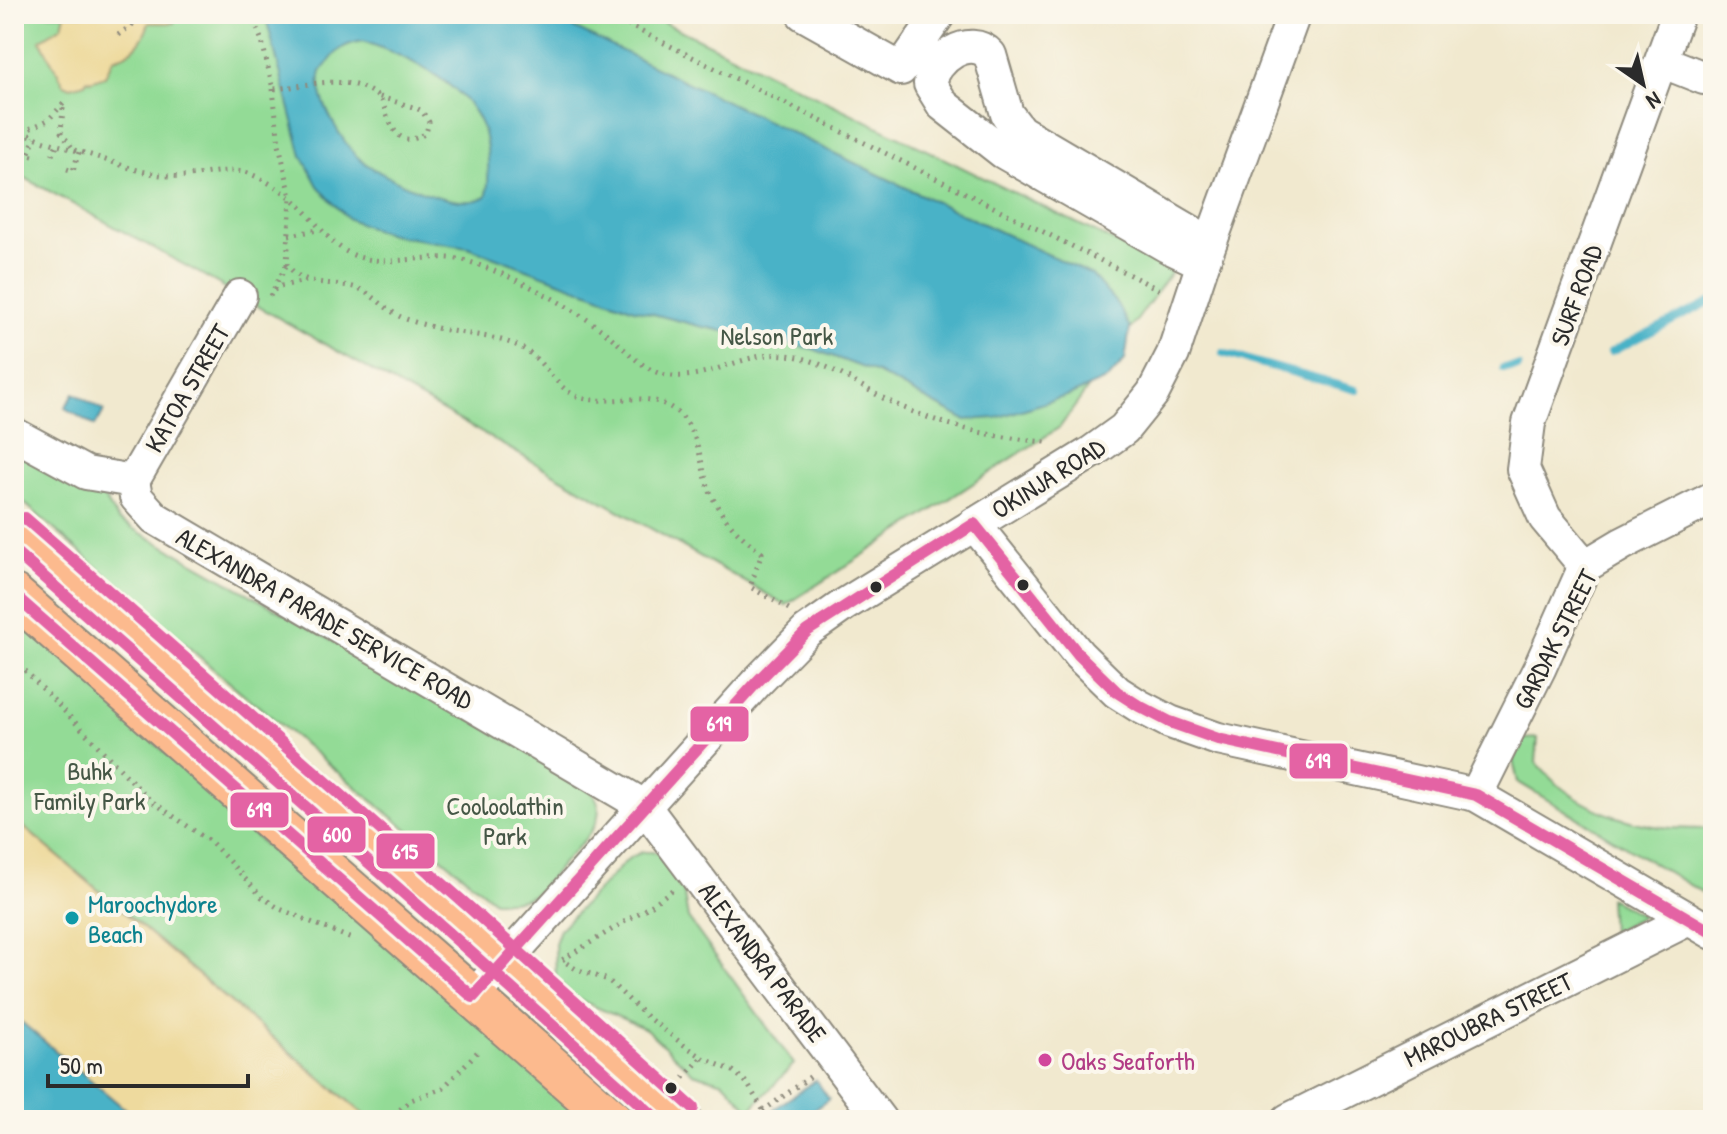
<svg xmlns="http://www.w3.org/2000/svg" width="1727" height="1134" viewBox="0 0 1727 1134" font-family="'Patrick Hand',sans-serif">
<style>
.green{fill:#93db96;stroke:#5f8360;stroke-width:2}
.sand{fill:#eeda9e;stroke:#8c8264;stroke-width:2}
.water{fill:#49b2c7;stroke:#3a6e79;stroke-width:2;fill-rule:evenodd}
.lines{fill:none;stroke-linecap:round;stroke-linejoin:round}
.stream{stroke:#49b2c7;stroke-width:8}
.minor-casing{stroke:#8e8a7d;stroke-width:36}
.major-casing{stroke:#8e8a7d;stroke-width:44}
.path{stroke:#8e8a7d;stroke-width:5;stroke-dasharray:2 6;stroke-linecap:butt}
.minor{stroke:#fff;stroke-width:32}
.major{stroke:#fcba8e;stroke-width:40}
.bus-1-casing{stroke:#fbf7ec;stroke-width:18}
.bus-2-casing{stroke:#fbf7ec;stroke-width:18}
.bus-3-casing{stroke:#fbf7ec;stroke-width:18}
.bus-1{stroke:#e463a4;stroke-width:12}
.bus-2{stroke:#e463a4;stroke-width:12}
.bus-3{stroke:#e463a4;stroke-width:12}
.bus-dot{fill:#2b2b2b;stroke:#fbf7ec;stroke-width:3}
.culture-dot{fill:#0f9aa8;stroke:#fbf7ec;stroke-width:3}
.hotel-dot{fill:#d1479c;stroke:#fbf7ec;stroke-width:3}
.labels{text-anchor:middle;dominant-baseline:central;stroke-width:8;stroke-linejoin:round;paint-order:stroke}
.street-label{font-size:26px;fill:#2b2b2b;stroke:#fbf7ec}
.park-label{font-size:26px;fill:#455746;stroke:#fbf7ec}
.culture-label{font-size:26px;fill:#0d838f;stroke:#fbf7ec;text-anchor:start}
.hotel-label{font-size:26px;fill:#b23c85;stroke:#fbf7ec;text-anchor:start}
.line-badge{stroke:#fbf7ec;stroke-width:3}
.badge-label{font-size:22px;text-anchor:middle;font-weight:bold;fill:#fff}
</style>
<rect width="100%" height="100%" fill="#fbf7ec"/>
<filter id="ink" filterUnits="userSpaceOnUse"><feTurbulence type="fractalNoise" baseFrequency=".0125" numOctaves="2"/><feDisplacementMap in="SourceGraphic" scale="16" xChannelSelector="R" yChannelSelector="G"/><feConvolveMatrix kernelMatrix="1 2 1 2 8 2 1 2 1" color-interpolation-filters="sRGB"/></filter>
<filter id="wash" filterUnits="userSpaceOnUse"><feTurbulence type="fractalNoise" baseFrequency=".006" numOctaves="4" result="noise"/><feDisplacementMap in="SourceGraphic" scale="32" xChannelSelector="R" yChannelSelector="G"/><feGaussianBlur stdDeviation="1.8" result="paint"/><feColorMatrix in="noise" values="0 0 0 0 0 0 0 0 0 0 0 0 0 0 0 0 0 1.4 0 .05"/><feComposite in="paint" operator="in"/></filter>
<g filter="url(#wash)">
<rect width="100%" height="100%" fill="#f1e9cf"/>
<path class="green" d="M14,14H647L1173,270L1060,427L786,605L201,274L14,172Z
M14,447L79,485L101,492L118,520L582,782C620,812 585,839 562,864C553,874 543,890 531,896C518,902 507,901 494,901L218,673L14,494Z
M14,616L85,678L273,853L369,926L593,1120H371L14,819Z
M1538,738L1536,762C1578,815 1648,833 1713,828V894L1703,893L1518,782L1513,761L1523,739Z
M642,852H655L664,855L680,871L688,918L794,1064L750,1110L724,1082L693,1073L646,1029L573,997L556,979L555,944L560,929L629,858Z
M1609,898L1643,916L1611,932Z"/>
<path class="sand" d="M65,14H173L174,23H149C143,42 133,54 113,59L105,76L91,81L87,79L85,83L71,87L64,84L40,40L62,26Z
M14,819L320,1078L371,1120H138L14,1016Z"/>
<path class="water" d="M265,14H545L915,192L1092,275L1117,304L1130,328L1125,360L1108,379L1073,394L996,418L965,420L877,373L813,349L699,326L634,309L468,247L398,236L376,230L349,219L334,204L318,186L302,156ZM363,41C405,56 471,85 484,133C489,152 489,176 487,196C460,214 385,179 361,160C344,146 313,96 321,72C321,71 327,64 328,63C339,48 345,44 363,41Z
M74,393L104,411L95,426L65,408Z
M14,1016L138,1120H14Z
M816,1080L829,1099L799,1120H779L774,1109Z"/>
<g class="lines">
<path class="stream" d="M1611,352L1713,300
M1223,353L1356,390
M1503,368L1518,367"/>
</g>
</g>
<g filter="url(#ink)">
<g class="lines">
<g class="minor-casing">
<path id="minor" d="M803,14L901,69L939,14
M1661,61L1704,78L1713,77
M1203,263L1167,246L1003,152L943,105L930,84C933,59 970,33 990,55L1007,114L1020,131L1210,243
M14,434L86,473L133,481
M133,481L136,497L155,518L644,806L880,1120
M133,481L240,296
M974,524L1079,655L1117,692L1139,706L1170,722L1218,739L1476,795L1713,933
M1585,566L1545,518L1523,469L1529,423L1678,14
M1476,795L1540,667L1585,566L1622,544L1713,498
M473,997L757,682L807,631L844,605L1092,452L1124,429L1153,393L1173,354L1203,263L1294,14
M1288,1120L1689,919"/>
</g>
<g class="major-casing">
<path id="major" d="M14,530L459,920L682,1120
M14,595L613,1120"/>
</g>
<path class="path" d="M251,14L262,41L273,89C311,86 348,71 381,99C390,120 395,153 426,133L429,122L422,111L416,108L377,96
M606,14L1162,291
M118,35L132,25L131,14
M273,89L279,144L291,197L287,264C304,291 338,278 364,291C376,298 386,309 399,316C409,321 422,324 433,327C462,335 495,334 522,348C546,361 555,390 582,398C609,405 640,392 666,405C702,423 698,464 711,494C722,519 741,537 762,553L750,587L789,609
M63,108L61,132L73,149
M14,129C40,140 67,148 94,156C118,164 144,174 170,176C196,179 223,166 248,173C261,178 279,188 290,197C313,214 324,241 351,254C390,271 431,249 470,262C515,277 561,300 599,328C620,342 633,362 656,372C697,389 741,350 785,355C824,358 860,388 895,404C946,427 991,437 1046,442
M23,132L48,120L64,103
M52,155L57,144
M33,156L28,155L35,137
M67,169L73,171L79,152
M289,235L318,230
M274,290L281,286L306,281
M270,296L287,264
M14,659L150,800L212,843L262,897L280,909L354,940
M672,890L652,905L562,960L576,969L608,980L647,1017L684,1045L705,1059L733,1071L747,1083L769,1120
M684,1078L702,1057
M763,1111L811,1076
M394,1120L391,1117L411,1100L443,1088L480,1049
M834,1120L843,1113"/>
<use href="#minor" class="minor"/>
<use href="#major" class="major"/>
<g class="bus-1-casing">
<path id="bus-1" d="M974,524L1079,655L1117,692L1139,706L1170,722L1218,739L1476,795L1713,933
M14,595L473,997L757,682L807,631L974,524"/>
</g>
<g class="bus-2-casing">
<path id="bus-2" d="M14,551L448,932L658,1120"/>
</g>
<g class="bus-3-casing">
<path id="bus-3" d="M25,518L470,908L693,1108"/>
</g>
<use href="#bus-1" class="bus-1"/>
<use href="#bus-2" class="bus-2"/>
<use href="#bus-3" class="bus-3"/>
</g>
</g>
<g class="bus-dot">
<circle cx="1023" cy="585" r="7"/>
<circle cx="876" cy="587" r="7"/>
<circle cx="671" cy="1088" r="7"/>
</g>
<circle class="culture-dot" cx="72" cy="918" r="8"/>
<circle class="hotel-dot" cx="1045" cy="1060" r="8"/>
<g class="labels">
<g class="street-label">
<text transform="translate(1576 295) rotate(-70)">SURF ROAD</text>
<text transform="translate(187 388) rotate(-60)">KATOA STREET</text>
<text transform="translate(1048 478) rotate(-32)">OKINJA ROAD</text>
<text transform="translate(325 618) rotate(30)">ALEXANDRA PARADE SERVICE ROAD</text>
<text transform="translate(1555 639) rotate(-63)">GARDAK STREET</text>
<text transform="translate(763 962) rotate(53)">ALEXANDRA PARADE</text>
<text transform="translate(1488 1019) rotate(-26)">MAROUBRA STREET</text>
</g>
<g class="park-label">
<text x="777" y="335">Nelson Park</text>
<text x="90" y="770">Buhk<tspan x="90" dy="30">Family Park</tspan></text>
<text x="505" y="805">Cooloolathin<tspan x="505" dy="30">Park</tspan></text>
</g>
<g class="culture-label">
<text x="88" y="903">Maroochydore<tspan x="88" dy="30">Beach</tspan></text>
</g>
<g class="hotel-label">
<text x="1061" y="1060">Oaks Seaforth</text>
</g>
</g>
<g class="line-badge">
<rect x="689" y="705" width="61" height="38" rx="8" fill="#e463a4"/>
<rect x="1288" y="742" width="61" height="38" rx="8" fill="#e463a4"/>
<rect x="229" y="791" width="61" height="38" rx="8" fill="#e463a4"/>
<rect x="306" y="815" width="61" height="39" rx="8" fill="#e463a4"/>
<rect x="375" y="832" width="61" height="38" rx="8" fill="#e463a4"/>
</g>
<g class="badge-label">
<text x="719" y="731">619</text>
<text x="1318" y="768">619</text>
<text x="259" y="817">619</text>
<text x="337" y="842">600</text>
<text x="405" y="859">615</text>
</g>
<rect width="1727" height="1134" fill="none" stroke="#fbf7ec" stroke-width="48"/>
<g transform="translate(1643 84) rotate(146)" stroke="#fbf7ec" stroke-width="6" paint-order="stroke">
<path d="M0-6L14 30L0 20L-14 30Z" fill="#2b2b2b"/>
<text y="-12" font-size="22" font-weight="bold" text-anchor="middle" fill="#2b2b2b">N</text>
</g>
<path d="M48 1074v12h200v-12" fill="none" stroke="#2b2b2b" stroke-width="4"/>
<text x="60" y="1074" font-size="24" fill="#2b2b2b" stroke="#fbf7ec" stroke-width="6" paint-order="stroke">50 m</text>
</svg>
